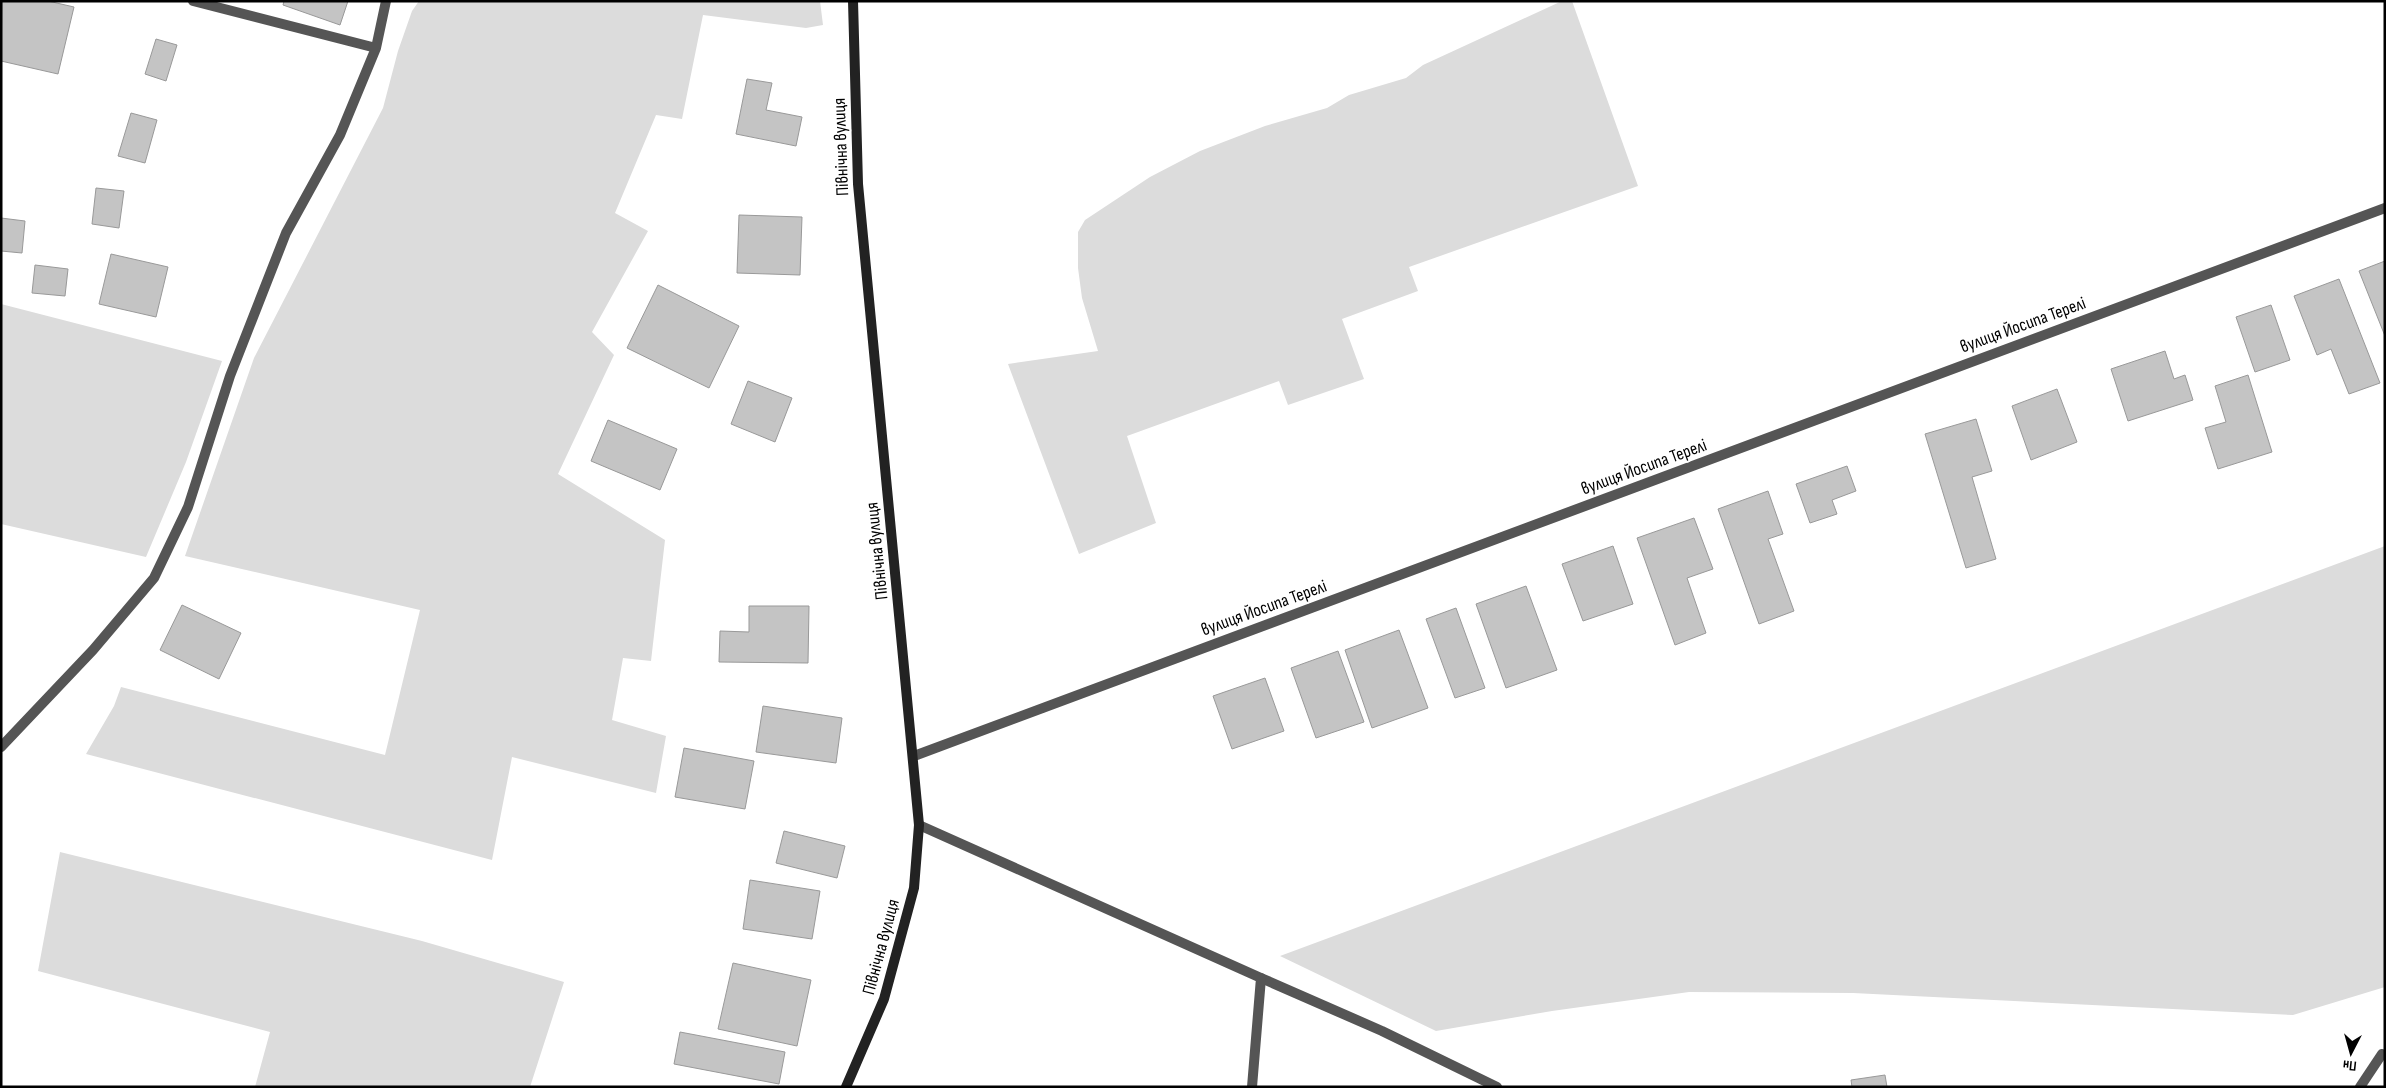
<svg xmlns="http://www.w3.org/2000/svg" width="2386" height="1088" viewBox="0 0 2386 1088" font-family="'Sofia Sans Condensed',sans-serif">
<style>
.green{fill:#dcdcdc}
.building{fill:#c4c4c4;stroke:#999}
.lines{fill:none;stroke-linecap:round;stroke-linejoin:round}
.lane{stroke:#555;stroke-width:10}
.street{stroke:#555;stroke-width:10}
.secondary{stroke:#222;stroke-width:10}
.labels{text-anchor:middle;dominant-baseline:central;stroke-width:4;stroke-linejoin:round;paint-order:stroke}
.street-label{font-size:18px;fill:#000;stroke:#fff}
</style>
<rect width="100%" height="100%" fill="#fff"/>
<path class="green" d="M419,1H820L823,25L806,28L703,15L682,119L656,115L615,213L648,231L592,332L614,355L558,474L665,540L651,661L623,658L612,720L666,736L656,793L512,757L492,860L86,754L114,706L121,687L385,755L420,610L185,556L254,358L383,108L398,51L412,11Z
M1562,1H1572L1638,186L1409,267L1418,291L1342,319L1364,379L1288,405L1279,381L1127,436L1156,523L1079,554L1008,364L1098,351L1082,298L1078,268V232L1085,220L1150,177L1200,151L1265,126L1327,108L1349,95L1406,78L1423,65Z
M1,304L222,361L186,462L146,557L1,524Z
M2385,546V987L2293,1015L1853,993L1689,992L1552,1011L1436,1031L1280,956Z
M60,852L422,941L564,982L530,1087H255L270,1032L38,971Z"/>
<path class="building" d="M2,1H48L74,7L58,74L1,61Z
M284,1H348L340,25L283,5Z
M156,39L177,45L166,81L145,74Z
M747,79L772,83L766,110L802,117L796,146L736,134Z
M131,113L157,120L145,163L118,156Z
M96,188L124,191L119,228L92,224Z
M739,215L802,217L800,275L737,273Z
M1,218L25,221L22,253L1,251Z
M111,254L168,267L156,317L99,304Z
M2385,261V336L2359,271Z
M35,265L68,269L65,296L32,293Z
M2339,279L2380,383L2349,394L2331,349L2317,355L2294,296Z
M658,285L739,326L709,388L627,348Z
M2271,305L2290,360L2255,372L2236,317Z
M2165,351L2174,379L2185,375L2193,400L2128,421L2111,369Z
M2248,375L2272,452L2218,469L2205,428L2226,422L2215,386Z
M748,381L792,398L775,442L731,424Z
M2057,389L2077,442L2031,460L2012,406Z
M1976,419L1992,471L1972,477L1996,559L1966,568L1925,434Z
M608,420L677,449L660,490L591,461Z
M1847,466L1856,491L1832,500L1837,514L1810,523L1796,484Z
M1768,491L1783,534L1768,539L1794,611L1759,624L1718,509Z
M1694,518L1713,569L1687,578L1706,633L1675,645L1637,538Z
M1613,546L1633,604L1583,621L1562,564Z
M1526,586L1557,670L1506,688L1476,604Z
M182,605L241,633L219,679L160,650Z
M749,606H809L808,663L719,662L720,631L749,632Z
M1456,608L1485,688L1455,698L1426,619Z
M1399,630L1428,708L1372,728L1345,650Z
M1338,651L1364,722L1316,738L1291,668Z
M1265,678L1284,731L1232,749L1213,696Z
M763,706L842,718L836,763L756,752Z
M684,748L754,761L745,809L675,797Z
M784,831L845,846L837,878L776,863Z
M750,880L820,891L812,939L743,929Z
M733,963L811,980L797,1046L718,1029Z
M680,1032L785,1052L779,1084L674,1064Z
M1885,1075L1887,1087H1852L1851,1080Z"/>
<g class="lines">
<path class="lane" d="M1261,978L1382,1031L1497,1087"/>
<path class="street" d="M193,1L376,48
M1,747L93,650L154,578L188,507L230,376L286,233L340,135L376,48L386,1
M914,756L2385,208
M919,825L1261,978L1252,1087
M2360,1087L2382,1054"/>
<path class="secondary" d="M846,1087L884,999L914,888L919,825L858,184L853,1"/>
</g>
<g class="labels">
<g class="street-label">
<text transform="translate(841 147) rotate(-92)">Північна вулиця</text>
<text transform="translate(2023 325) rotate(-20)">вулиця Йосипа Терелі</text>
<text transform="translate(1644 467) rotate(-20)">вулиця Йосипа Терелі</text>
<text transform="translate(877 551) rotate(-96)">Північна вулиця</text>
<text transform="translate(1264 608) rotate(-20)">вулиця Йосипа Терелі</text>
<text transform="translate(881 947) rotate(-75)">Північна вулиця</text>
</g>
</g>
<rect width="2386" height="1088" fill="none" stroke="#000000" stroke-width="5"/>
<g transform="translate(2351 1053) rotate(186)" stroke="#ffffff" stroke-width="4" paint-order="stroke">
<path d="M0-4L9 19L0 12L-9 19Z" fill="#000000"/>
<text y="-8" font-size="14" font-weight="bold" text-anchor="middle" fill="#000000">Пн</text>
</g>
</svg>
